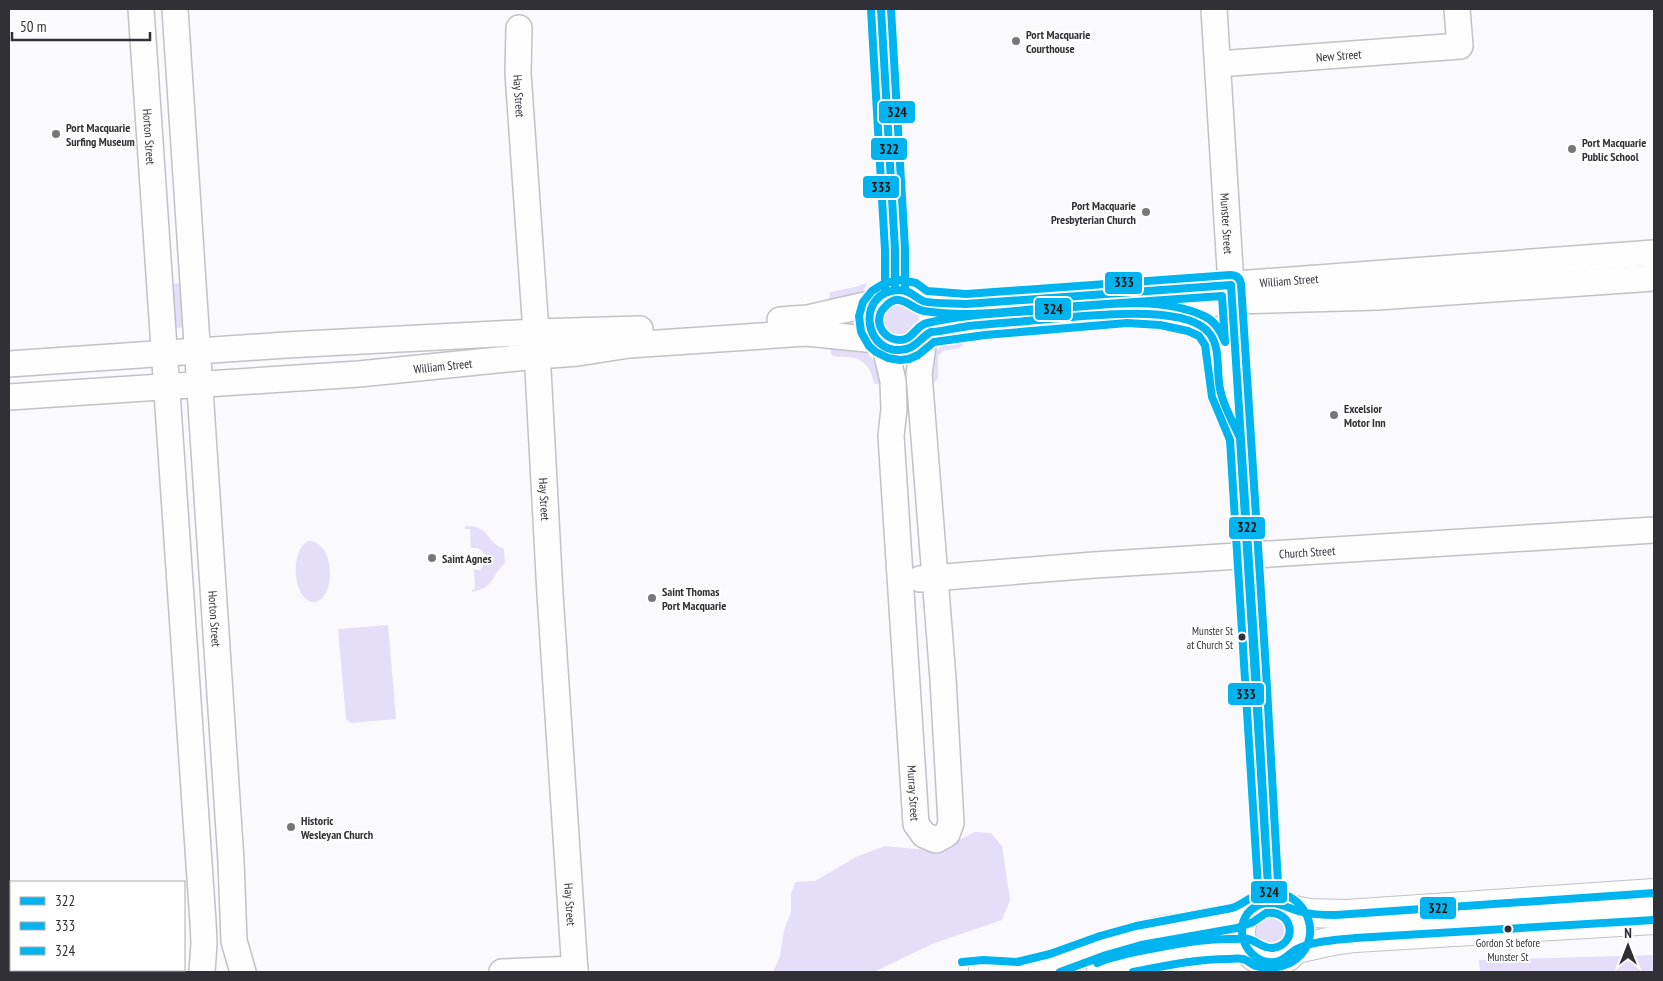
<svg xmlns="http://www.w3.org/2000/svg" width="1663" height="981" viewBox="0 0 1663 981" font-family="'PT Sans Narrow',sans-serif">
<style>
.green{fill:#e4def9}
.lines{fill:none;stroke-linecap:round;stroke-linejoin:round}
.minor-casing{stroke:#c2c1c6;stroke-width:28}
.major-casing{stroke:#c2c1c6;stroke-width:30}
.minor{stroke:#fefeff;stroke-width:25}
.major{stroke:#fefeff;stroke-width:28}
.bus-1-casing{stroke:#fff;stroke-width:11}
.bus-2-casing{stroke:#fff;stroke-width:11}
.bus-3-casing{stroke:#fff;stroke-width:11}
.bus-1{stroke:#00b5ef;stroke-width:8}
.bus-2{stroke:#00b5ef;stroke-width:8}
.bus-3{stroke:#00b5ef;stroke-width:8}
.poi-dot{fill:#77767c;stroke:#fff;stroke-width:2}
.bus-dot{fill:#313036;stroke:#fff;stroke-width:2}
.labels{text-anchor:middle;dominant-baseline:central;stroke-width:4;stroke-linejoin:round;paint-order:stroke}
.bus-label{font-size:11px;fill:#313036;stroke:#fff;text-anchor:end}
.poi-label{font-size:12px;font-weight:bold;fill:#313036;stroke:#fff;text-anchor:start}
.street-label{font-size:12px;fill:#313036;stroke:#fff}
.line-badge{stroke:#fff;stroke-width:2}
.pale-badge-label{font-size:14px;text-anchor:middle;font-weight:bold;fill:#111}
</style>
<rect width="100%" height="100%" fill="#faf9fd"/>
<path class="green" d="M182,283L187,327L176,328L170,284Z
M867,283C863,299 843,300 829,303L830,292L855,287Z
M881 320a19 19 0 1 1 38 0a19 19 0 1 1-38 0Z
M960,335L963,337V344L960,348L943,351L938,356V378L934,383H930L932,354L944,344Z
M831,347L866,351L878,366L882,384H875C872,379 872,373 869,369C858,353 848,359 833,356L831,354Z
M465,526C491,526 485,542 504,549L505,563C490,576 496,587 472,592V590L475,589L474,570H480L485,563V554L478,548H471L470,529H465Z
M308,541C336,541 336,599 315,602C294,604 288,552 308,541Z
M388,625L396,719L351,723L346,719L338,629Z
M975,832L991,833L1002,846L1010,900L1002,920L932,944L874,972H773L780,956L784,930L791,912V893L796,882L815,881L856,857L885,846L937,851Z
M1254 932a16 16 0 1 1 32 0a16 16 0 1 1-32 0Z
M1654,955V972H1480L1479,960Z"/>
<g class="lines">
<g class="minor-casing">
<g id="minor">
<path id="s1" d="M141,9L203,922L204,943L202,972"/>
<path id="s2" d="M175,9L231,861L234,941L243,972"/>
<path d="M881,9L895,250V290"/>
<path id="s3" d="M1214,9L1269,902"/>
<path id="s4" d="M519,28L518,73L536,332L550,594L575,972"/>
<path id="s5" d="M1218,64L1460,46L1457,9"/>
<path id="s6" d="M924,301L966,304L1654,253"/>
<path d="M1162,317C1207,323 1214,325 1219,372C1220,382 1220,390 1224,399"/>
<path d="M780,320L808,318L874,303"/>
<path d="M928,334L961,327L1135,313L1232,301L1377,297L1654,278"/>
<path id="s7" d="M885,347L893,381L894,409L891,436L916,824L924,835L936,840L947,834L951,823L943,679L919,374L924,339"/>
<path d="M9,364L286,345L536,332L640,329"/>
<path id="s8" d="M9,397L359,374L537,356L578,353L629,345L806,333L877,340"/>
<path id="s9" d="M920,579L1094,565L1654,530"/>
<path d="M1275,962L1276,972"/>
<path d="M502,972L575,969"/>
</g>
</g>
<g class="major-casing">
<path id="major" d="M1241 932a30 30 0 1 1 60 0a30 30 0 1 1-60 0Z
M1290,909L1308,913L1346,914L1654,893
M1296,949L1333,941L1355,938L1654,920
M983,970L1018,972
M1019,972L1054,964L1132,937L1167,929L1220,922L1249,912
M1101,972C1118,964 1138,961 1157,958C1187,952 1215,947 1246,949"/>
</g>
<use href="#minor" class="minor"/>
<use href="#major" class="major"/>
<g class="bus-1-casing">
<path id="bus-1" d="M881,9L895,250V290
M1231,285L1256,671L1269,902L1240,438C1233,422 1223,406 1220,389C1216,371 1221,349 1210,334C1187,302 1082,317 1048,319C1021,322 995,323 969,326C956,328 944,331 931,332C922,336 917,347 906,349C864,359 854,291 899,290C910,290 915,297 923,301C932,304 956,303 966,304Z
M1654,893L1336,915C1325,915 1313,915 1302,912C1286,908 1271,897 1255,907C1231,922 1243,958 1268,962C1281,964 1286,956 1295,950C1310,941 1338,940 1355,938L1654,920"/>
</g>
<g class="bus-2-casing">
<path id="bus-2" d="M871,10L885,250V290
M1259,903L1230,440L1212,397L1205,345L1199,336L1188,331L1160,325L1127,323L985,335L934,342L918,355L909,359L900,360L888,358L876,352L869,346L861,332L859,316L863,302L872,291L885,283L901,280L916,283L927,291L966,294L1230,275C1236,275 1240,278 1241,284L1266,670L1279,901
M1060,972L1106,955L1141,945L1237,928L1253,922L1266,913C1293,909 1299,944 1273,948C1263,949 1257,941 1248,939C1244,938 1240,939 1236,939C1209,938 1183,943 1156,948C1136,952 1116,955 1097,963"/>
</g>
<g class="bus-3-casing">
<path id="bus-3" d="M891,9L905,249V290
M1222,296L1225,342C1221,331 1215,321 1204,316C1158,294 1093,306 1044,310C1005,313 965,314 927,323C916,325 913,340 900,340C889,340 880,332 879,321C879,316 880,312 884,308C900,289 910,309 924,311C937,313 952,314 965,314C993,314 1021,310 1048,308C1106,304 1164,300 1222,296Z
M962,962L983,960L1019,962
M1017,962L1050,954L1100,936L1136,926L1232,908C1245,904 1254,892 1269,892C1309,891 1327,943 1290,963C1280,968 1267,970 1256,966C1252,965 1248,960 1243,959C1239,958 1232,959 1228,959C1196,959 1164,966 1133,972"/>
</g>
<use href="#bus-1" class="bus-1"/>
<use href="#bus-2" class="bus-2"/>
<use href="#bus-3" class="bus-3"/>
</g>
<g class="poi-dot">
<circle cx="1016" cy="41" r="5"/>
<circle cx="56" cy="134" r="5"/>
<circle cx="1572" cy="149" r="5"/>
<circle cx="1146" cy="212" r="5"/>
<circle cx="1334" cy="415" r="5"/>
<circle cx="432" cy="558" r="5"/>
<circle cx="652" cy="598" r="5"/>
<circle cx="291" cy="827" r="5"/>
</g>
<g class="bus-dot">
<circle cx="1242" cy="637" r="4.5"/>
<circle cx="1508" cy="929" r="4.5"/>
</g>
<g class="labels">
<g class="bus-label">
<text x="1233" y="631">Munster St<tspan x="1233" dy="14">at Church St</tspan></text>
<text x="1508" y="943" text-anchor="middle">Gordon St before<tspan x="1508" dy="14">Munster St</tspan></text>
</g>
<g class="poi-label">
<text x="1026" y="34">Port Macquarie<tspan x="1026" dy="14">Courthouse</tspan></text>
<text x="66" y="127">Port Macquarie<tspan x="66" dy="14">Surfing Museum</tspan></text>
<text x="1582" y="142">Port Macquarie<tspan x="1582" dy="14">Public School</tspan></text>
<text x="1136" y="205" text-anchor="end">Port Macquarie<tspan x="1136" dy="14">Presbyterian Church</tspan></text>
<text x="1344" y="408">Excelsior<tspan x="1344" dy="14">Motor Inn</tspan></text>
<text x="442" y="558">Saint Agnes</text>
<text x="662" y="591">Saint Thomas<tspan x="662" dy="14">Port Macquarie</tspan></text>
<text x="301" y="820">Historic<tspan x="301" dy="14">Wesleyan Church</tspan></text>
</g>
<g class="street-label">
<text stroke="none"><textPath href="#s5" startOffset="121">New Street</textPath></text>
<text stroke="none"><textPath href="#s4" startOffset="68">Hay Street</textPath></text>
<text stroke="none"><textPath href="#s1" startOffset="128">Horton Street</textPath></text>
<text stroke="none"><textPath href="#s3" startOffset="215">Munster Street</textPath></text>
<text stroke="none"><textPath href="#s6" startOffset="366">William Street</textPath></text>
<text stroke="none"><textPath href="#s8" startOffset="435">William Street</textPath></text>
<text stroke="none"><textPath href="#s4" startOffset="472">Hay Street</textPath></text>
<text stroke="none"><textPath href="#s9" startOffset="388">Church Street</textPath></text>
<text stroke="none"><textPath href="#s2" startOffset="611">Horton Street</textPath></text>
<text stroke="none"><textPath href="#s7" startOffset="448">Murray Street</textPath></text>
<text stroke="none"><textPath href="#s4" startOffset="878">Hay Street</textPath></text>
</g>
</g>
<g class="line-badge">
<rect x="878" y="100" width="38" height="24" rx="5" fill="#00b5ef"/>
<rect x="870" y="137" width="38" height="24" rx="5" fill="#00b5ef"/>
<rect x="862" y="175" width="38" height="24" rx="5" fill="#00b5ef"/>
<rect x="1104" y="271" width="39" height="24" rx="5" fill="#00b5ef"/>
<rect x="1034" y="297" width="38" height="24" rx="5" fill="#00b5ef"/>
<rect x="1228" y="516" width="38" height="24" rx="5" fill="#00b5ef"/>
<rect x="1227" y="682" width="38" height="24" rx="5" fill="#00b5ef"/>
<rect x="1250" y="880" width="38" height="24" rx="5" fill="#00b5ef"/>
<rect x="1419" y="896" width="38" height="24" rx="5" fill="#00b5ef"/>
</g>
<g class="pale-badge-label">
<text x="897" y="117">324</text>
<text x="889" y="154">322</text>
<text x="881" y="192">333</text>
<text x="1124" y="287">333</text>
<text x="1053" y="314">324</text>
<text x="1247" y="532">322</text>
<text x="1246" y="699">333</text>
<text x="1269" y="897">324</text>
<text x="1438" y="913">322</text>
</g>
<rect width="1663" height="981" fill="none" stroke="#313036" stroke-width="20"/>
<rect x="10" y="881" width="175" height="90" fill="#ffffff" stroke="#adacaf"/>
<rect x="20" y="897" width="25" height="8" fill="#00b5ef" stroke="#adacaf"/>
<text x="55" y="906" font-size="15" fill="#313036">322</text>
<rect x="20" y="922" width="25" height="8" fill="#00b5ef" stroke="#adacaf"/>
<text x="55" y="931" font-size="15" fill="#313036">333</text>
<rect x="20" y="947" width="25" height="8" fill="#00b5ef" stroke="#adacaf"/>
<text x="55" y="956" font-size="15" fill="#313036">324</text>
<g transform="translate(1628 946)" stroke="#ffffff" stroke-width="4" paint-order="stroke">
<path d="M0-4L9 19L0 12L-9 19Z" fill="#313036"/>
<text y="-8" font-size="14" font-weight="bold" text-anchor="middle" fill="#313036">N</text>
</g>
<path d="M12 32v8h138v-8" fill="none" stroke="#313036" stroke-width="2.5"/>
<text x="20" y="32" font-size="15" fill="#313036" stroke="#ffffff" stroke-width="4" paint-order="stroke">50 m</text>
</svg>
